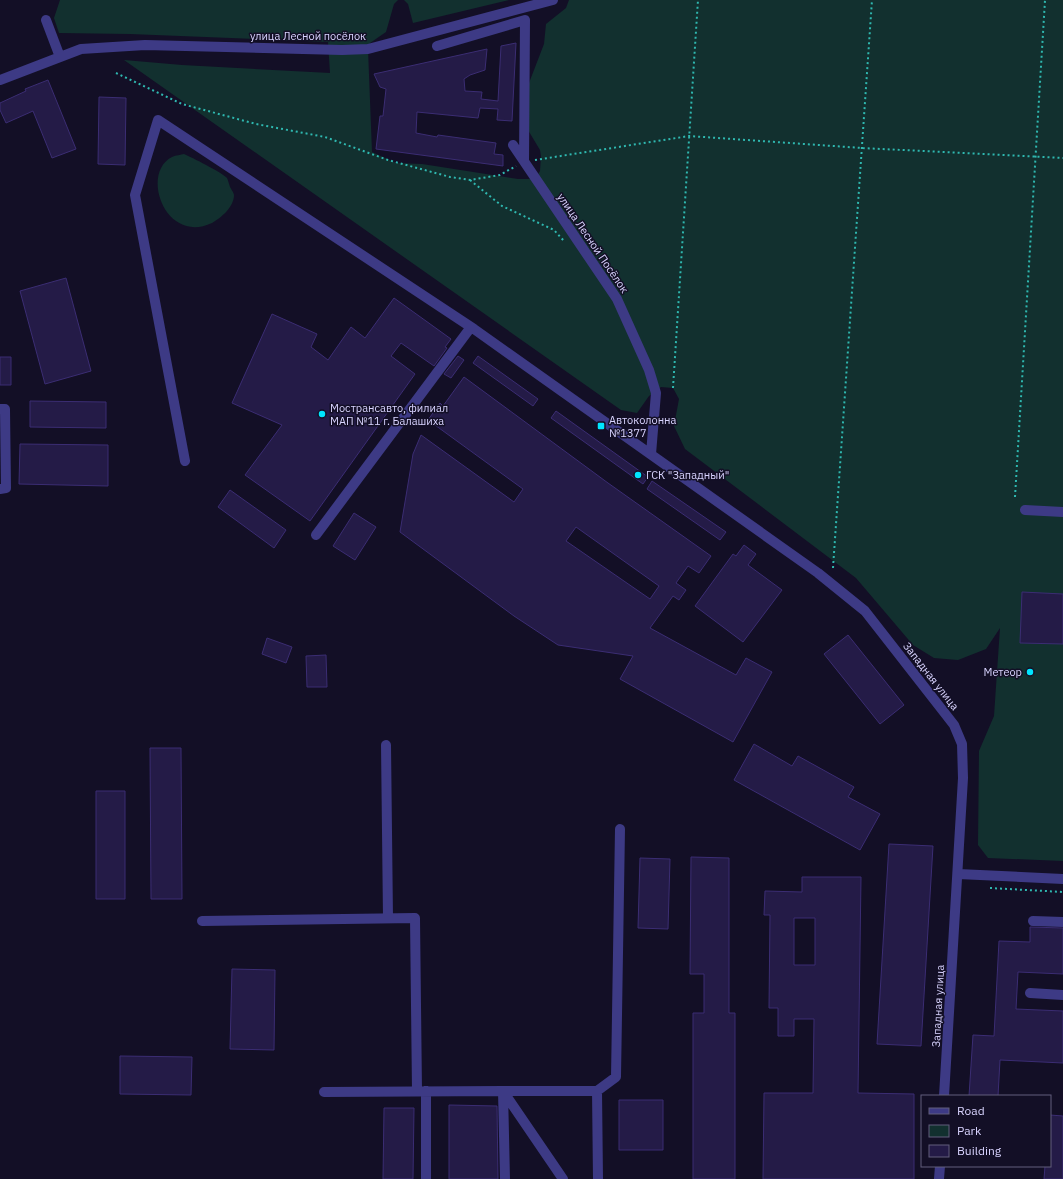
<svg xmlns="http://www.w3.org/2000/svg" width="1063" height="1179" viewBox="0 0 1063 1179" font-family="'IBM Plex Sans',sans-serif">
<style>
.green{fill:#12302f}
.building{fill:#241b47;stroke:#3b2d73;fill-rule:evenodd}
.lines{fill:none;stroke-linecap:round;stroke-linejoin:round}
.path{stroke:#2fb8b0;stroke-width:2;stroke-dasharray:2 3;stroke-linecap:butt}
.minor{stroke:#3d3a85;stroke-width:10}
.poi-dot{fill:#00e5ff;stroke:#130f26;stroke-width:1.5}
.labels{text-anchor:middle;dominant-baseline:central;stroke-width:3;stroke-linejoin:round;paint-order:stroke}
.street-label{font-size:11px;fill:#d9d4ff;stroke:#130f26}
.poi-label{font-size:11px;fill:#d9d4ff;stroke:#130f26;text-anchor:start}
</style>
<rect width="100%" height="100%" fill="#130f26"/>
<path class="green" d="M60,0H398L394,4L386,32L370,43L368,49L372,152L396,163L422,164L518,179H531L537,176L540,171L541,156L540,150L528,130L529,83L544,44L546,24L566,8L569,0H1063V861L988,858L978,845L979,751L994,716L1000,628L986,649L958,660L934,658L913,645L856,578L685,449L674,426L679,399L673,388L661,387L649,396L637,413L621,410L124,60L182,65L330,73L328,42L130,34L59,33L54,18Z
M404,0H509L413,23L408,4Z
M184,154C191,157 223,173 227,178C228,180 229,184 230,187C231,189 234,193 234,195C234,207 221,218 212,223C165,245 140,173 172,157C176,155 181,155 184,154Z"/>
<path class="building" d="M516,43L512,121L497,120L498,109L480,108L478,118L417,112L416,133L437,137L438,135L496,143L494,154L503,155V166L376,149L380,116H383L386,89L380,87L374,74L487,49L485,70L470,75L464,79L465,91L482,92L481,99L498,101L501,46Z
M48,80L76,149L52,158L33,111L6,123L0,110V103L26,91L25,89Z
M99,97L126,98L125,165L98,164Z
M66,278L91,371L45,384L20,291Z
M394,298L451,339L445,347L447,348L434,366L401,343L391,356L415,374L310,521L245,475L282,425L232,403L272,314L317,334L311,347L328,360L351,327L365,338Z
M458,356L464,360L451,378L444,374Z
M478,356L538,399L533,406L473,363Z
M0,357H11V385H0Z
M464,377L608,483L711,556L699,573L688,566L676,583L686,590L679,600L673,596L650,628L736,675L746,658L772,672L733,742L620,679L633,656L558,645L514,616L400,532L413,454L421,435L514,502L523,489L428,420L440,403L443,406ZM576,527L659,586L650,599L566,541Z
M30,401L106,402V428L30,427Z
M556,411L648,477L643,484L551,418Z
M20,444L108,445V486L19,484Z
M652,481L726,532L720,540L647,489Z
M230,490L286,530L274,548L218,507Z
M354,513L376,527L355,560L333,546Z
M744,545L756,554L748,565L782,590L743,642L695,606L733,554L736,556Z
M1022,592L1063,594V644L1020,643Z
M848,635L904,705L880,724L824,654Z
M267,638L292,647L286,663L262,654Z
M326,655L327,687H307L306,656Z
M754,744L792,766L798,756L854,787L848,797L880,814L860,850L734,780Z
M150,748H181L182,899H151Z
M96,791H125V899H96Z
M889,844L933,846L921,1046L877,1044Z
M691,857L729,858V1013H735V1179H693V1013H704V974H690Z
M640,858L670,859L668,929L638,928Z
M802,877H861L858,1093L914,1094V1179H763L764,1093H813L814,1019H794V1036H778V1008H769L770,915H764L765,891L802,892ZM794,918H815V965H794Z
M1030,927L1063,928V974L1018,972L1016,1009L1063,1011V1063L1000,1060L998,1096H969L973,1035L994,1036L999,941L1030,942Z
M232,969L275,970L274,1050L230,1049Z
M120,1056L192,1057L191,1095L120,1094Z
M619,1100H663V1150H619Z
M449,1105L497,1106L498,1179H449Z
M384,1108H414L413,1179H383Z
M1050,1115L1063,1116V1179H1044L1045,1166H1050Z"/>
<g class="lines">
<path class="path" d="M116,73L182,104L256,124L325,137L388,160L450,177L470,180L500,175L516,166
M535,160L689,136L862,148L1063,158
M470,180L502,206L554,230L564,241
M673,388L698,0
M1015,497L1045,0
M833,568L872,0
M990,888L1063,892"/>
<path class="minor" d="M46,20L60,57
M437,46L525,20L524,161
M0,80L81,49L145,45L342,50L368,49L553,0
M513,145L617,299L649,370L656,393L651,454
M0,409H5L6,488L0,489
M185,461L135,195L158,120L474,329L818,573L865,611L954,725L962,744L963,778L944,1096
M1025,510L1063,512
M316,535L471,327
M386,745L388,918
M958,874L1063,879
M202,921L415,918L417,1091
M1033,921L1063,922
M1030,993L1063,995
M426,1091V1179
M597,1091L598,1179
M324,1092L503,1091L505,1179
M563,1179L503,1091H597L616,1077L620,829
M939,1179L940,1166"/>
</g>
<g class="poi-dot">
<circle cx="322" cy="414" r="4"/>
<rect x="597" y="422" width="8" height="8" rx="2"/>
<circle cx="638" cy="475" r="4"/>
<circle cx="1030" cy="672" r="4"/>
</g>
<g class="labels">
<g class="street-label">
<text x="308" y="36">улица Лесной посёлок</text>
<text transform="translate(593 243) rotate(56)">улица Лесной Посёлок</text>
<text transform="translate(931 676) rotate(52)">Западная улица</text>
<text transform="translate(938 1006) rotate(-87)">Западная улица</text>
</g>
<g class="poi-label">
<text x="330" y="408">Мострансавто, филиал<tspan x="330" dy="13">МАП №11 г. Балашиха</tspan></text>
<text x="609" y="420">Автоколонна<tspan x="609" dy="13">№1377</tspan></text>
<text x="646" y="475">ГСК "Западный"</text>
<text x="1022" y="672" text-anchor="end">Метеор</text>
</g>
</g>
<rect x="921" y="1095" width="130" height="72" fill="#130f26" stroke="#625e7d"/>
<rect x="929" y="1108" width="20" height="6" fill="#3d3a85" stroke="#625e7d"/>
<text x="957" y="1115" font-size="12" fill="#d9d4ff">Road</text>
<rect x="929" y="1125" width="20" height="12" fill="#12302f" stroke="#625e7d"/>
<text x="957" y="1135" font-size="12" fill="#d9d4ff">Park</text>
<rect x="929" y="1145" width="20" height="12" fill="#241b47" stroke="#625e7d"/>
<text x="957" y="1155" font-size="12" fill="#d9d4ff">Building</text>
</svg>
